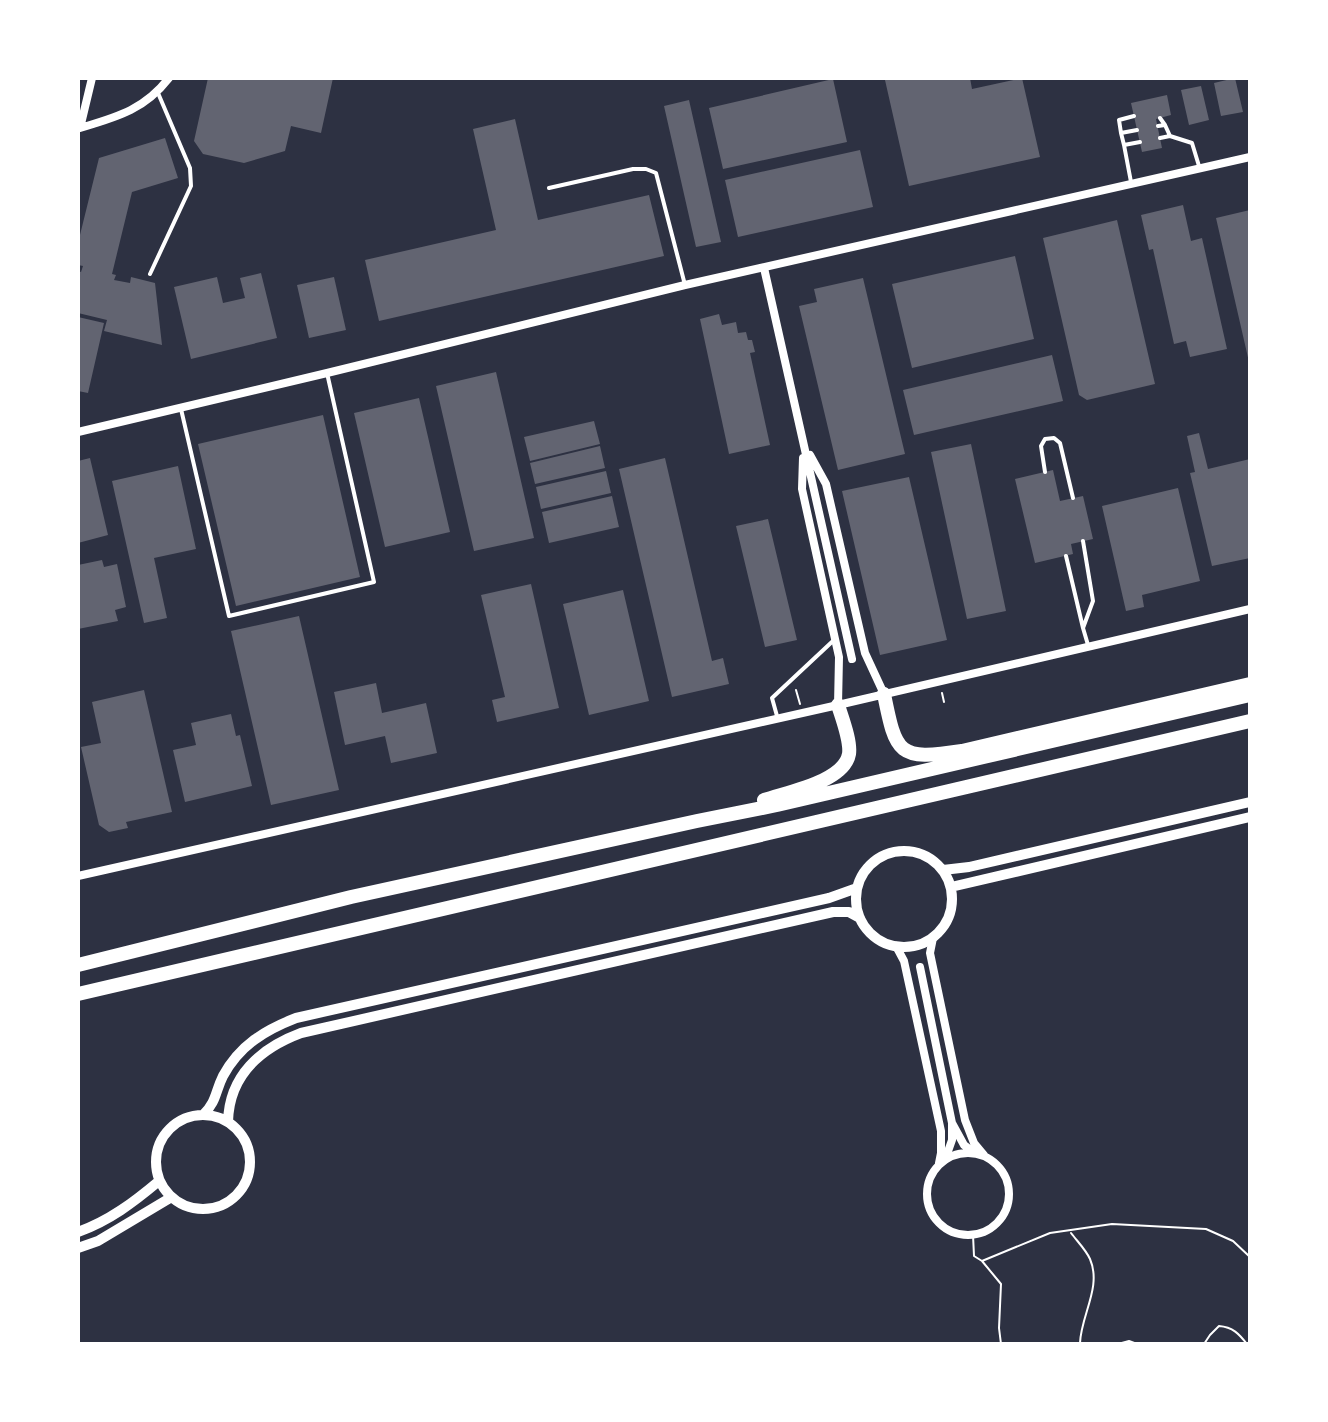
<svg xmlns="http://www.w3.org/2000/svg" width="1328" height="1422" viewBox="0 0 1328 1422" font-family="Roboto,sans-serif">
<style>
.building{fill:#626471}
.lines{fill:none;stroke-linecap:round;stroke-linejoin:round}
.path{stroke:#fff;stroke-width:2}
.service{stroke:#fff;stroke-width:4}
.minor{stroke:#fff;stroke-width:8}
.tertiary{stroke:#fff;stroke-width:10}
.motorway{stroke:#fff;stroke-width:14}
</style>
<rect width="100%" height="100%" fill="#2d3142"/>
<path class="building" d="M208,78H333L321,133L291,126L285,151L244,163L203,154L194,141Z
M892,78H970L972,89L1022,78L1040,157L909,186L885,80Z
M1235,78L1243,112L1221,116L1214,83Z
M833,79L847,142L723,169L709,108Z
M1201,86L1209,120L1189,125L1181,90Z
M1167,95L1171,115L1156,119L1162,148L1142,152L1131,103Z
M689,100L721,242L696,247L664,106Z
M515,119L538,220L649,195L664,256L379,321L365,260L496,230L473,129Z
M165,138L178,178L132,192L112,274L116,275L114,280L130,283L131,277L155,283L162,345L104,331L107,320L78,313V271L81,272L83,266L78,265V243L99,158Z
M860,150L873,207L738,237L725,180Z
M1183,205L1191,241L1202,238L1227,349L1190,357L1186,341L1174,344L1153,249L1149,250L1141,215Z
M1250,210V362H1249L1216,218Z
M1117,220L1155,384L1087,400L1079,395L1043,238Z
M1015,256L1034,339L912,368L892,284Z
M261,273L277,338L191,359L174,287L217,277L223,303L245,298L240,278Z
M334,277L346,330L309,338L297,285Z
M863,278L905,454L838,470L799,306L817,302L814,289Z
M719,314L722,325L736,322L738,333L746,332L748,340H752L755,352L750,353L770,445L729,454L700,319Z
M78,317L104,323L88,393L78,391Z
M1052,355L1063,401L914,435L903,390Z
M496,372L534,538L474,551L436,386Z
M419,398L450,532L385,547L354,413Z
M323,415L360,577L236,606L198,444Z
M594,421L600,444L530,461L524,437Z
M1199,433L1208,469L1250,459V558L1212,566L1190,473L1195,472L1187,436Z
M971,444L1006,611L967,619L931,452Z
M600,446L605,468L535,484L530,463Z
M90,458L108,535L78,543V461Z
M665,458L712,661L723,658L729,684L672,697L619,469Z
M178,466L196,549L154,558L167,618L144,623L112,481Z
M1053,470L1060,501L1083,496L1093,539L1071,544L1073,554L1035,563L1015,479Z
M606,471L611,493L541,509L536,487Z
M909,477L947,640L880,655L842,491Z
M1178,488L1200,581L1142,595L1144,607L1126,611L1102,506Z
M612,496L619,527L549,543L542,512Z
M768,519L797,640L765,647L736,526Z
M102,560L104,567L117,564L126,607L115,610L118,621L78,629V565Z
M531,584L559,708L497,722L492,700L505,697L481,595Z
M623,590L649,701L589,715L563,604Z
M299,616L339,790L271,805L231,631Z
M376,683L382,713L426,703L437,753L391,763L385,736L345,745L334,692Z
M144,690L172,812L126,822L128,828L109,832L99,825L81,747L101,743L92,702Z
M231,714L236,736L240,735L252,786L185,802L173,750L196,745L191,723Z"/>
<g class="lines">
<path class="path" d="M796,690L800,704
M942,693L944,702
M1071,1233C1077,1241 1086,1250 1090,1259C1102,1287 1081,1315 1080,1343L1081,1344
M973,1235L974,1256L982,1261L1001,1284L999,1328L1001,1344
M982,1261L1050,1233L1112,1224L1206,1229L1233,1241L1250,1257
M1118,1344L1129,1341L1137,1344
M1204,1344L1210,1335L1219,1326C1233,1327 1239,1334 1247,1344"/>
<path class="service" d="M1160,118L1165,125
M1158,126L1165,125L1170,136
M1121,133L1119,120L1134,116
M1160,138L1170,136L1192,143L1199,166
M1124,145L1121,133L1137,130
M1131,182L1124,145L1140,142
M549,188L633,169H646L656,173L685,285
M150,274L191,186L190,168L158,93
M181,409L229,616L374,582L327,373
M1045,472L1041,446L1045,439L1054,438L1060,443L1073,498
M1066,556L1083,628L1093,601L1083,541
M1083,628L1088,645
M777,716L772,698L834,640"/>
<path class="minor" d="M92,78L80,128C117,117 144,110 169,78
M764,268L852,659
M78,432L327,373L685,285L1250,157
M810,455L826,484L865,653L884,694
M803,458L802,489L839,657L838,705
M78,876L838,705L1250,609
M933,938L930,953L965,1120L974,1143L984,1155
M896,946L904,961L941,1131V1153L939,1163
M920,967L952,1123
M927 1194a41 41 0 1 1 82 0a41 41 0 1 1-82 0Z
M946,1157L952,1140V1123L964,1145L973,1152"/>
<path class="tertiary" d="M856 899a48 48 0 1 1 96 0a48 48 0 1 1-96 0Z
M943,870L969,867L1250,802
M951,887L1250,817
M156 1162a47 47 0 1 1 94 0a47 47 0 1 1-94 0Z
M203,1115C217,1101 215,1092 223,1076C240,1045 265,1030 296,1018L829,898L857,888
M228,1122C229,1075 261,1048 301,1033L833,912H849L860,918
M78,1232C109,1221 134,1202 159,1181
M78,1248L98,1241L170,1198"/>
<path class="motorway" d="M884,694C896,754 898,761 962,751L1250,684
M764,800C787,792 844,782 849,754C851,741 842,718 838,705
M78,965L351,897L697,821L777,805L1250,695
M78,994L1250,721"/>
</g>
<rect width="1328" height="1422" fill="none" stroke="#ffffff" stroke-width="160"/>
</svg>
